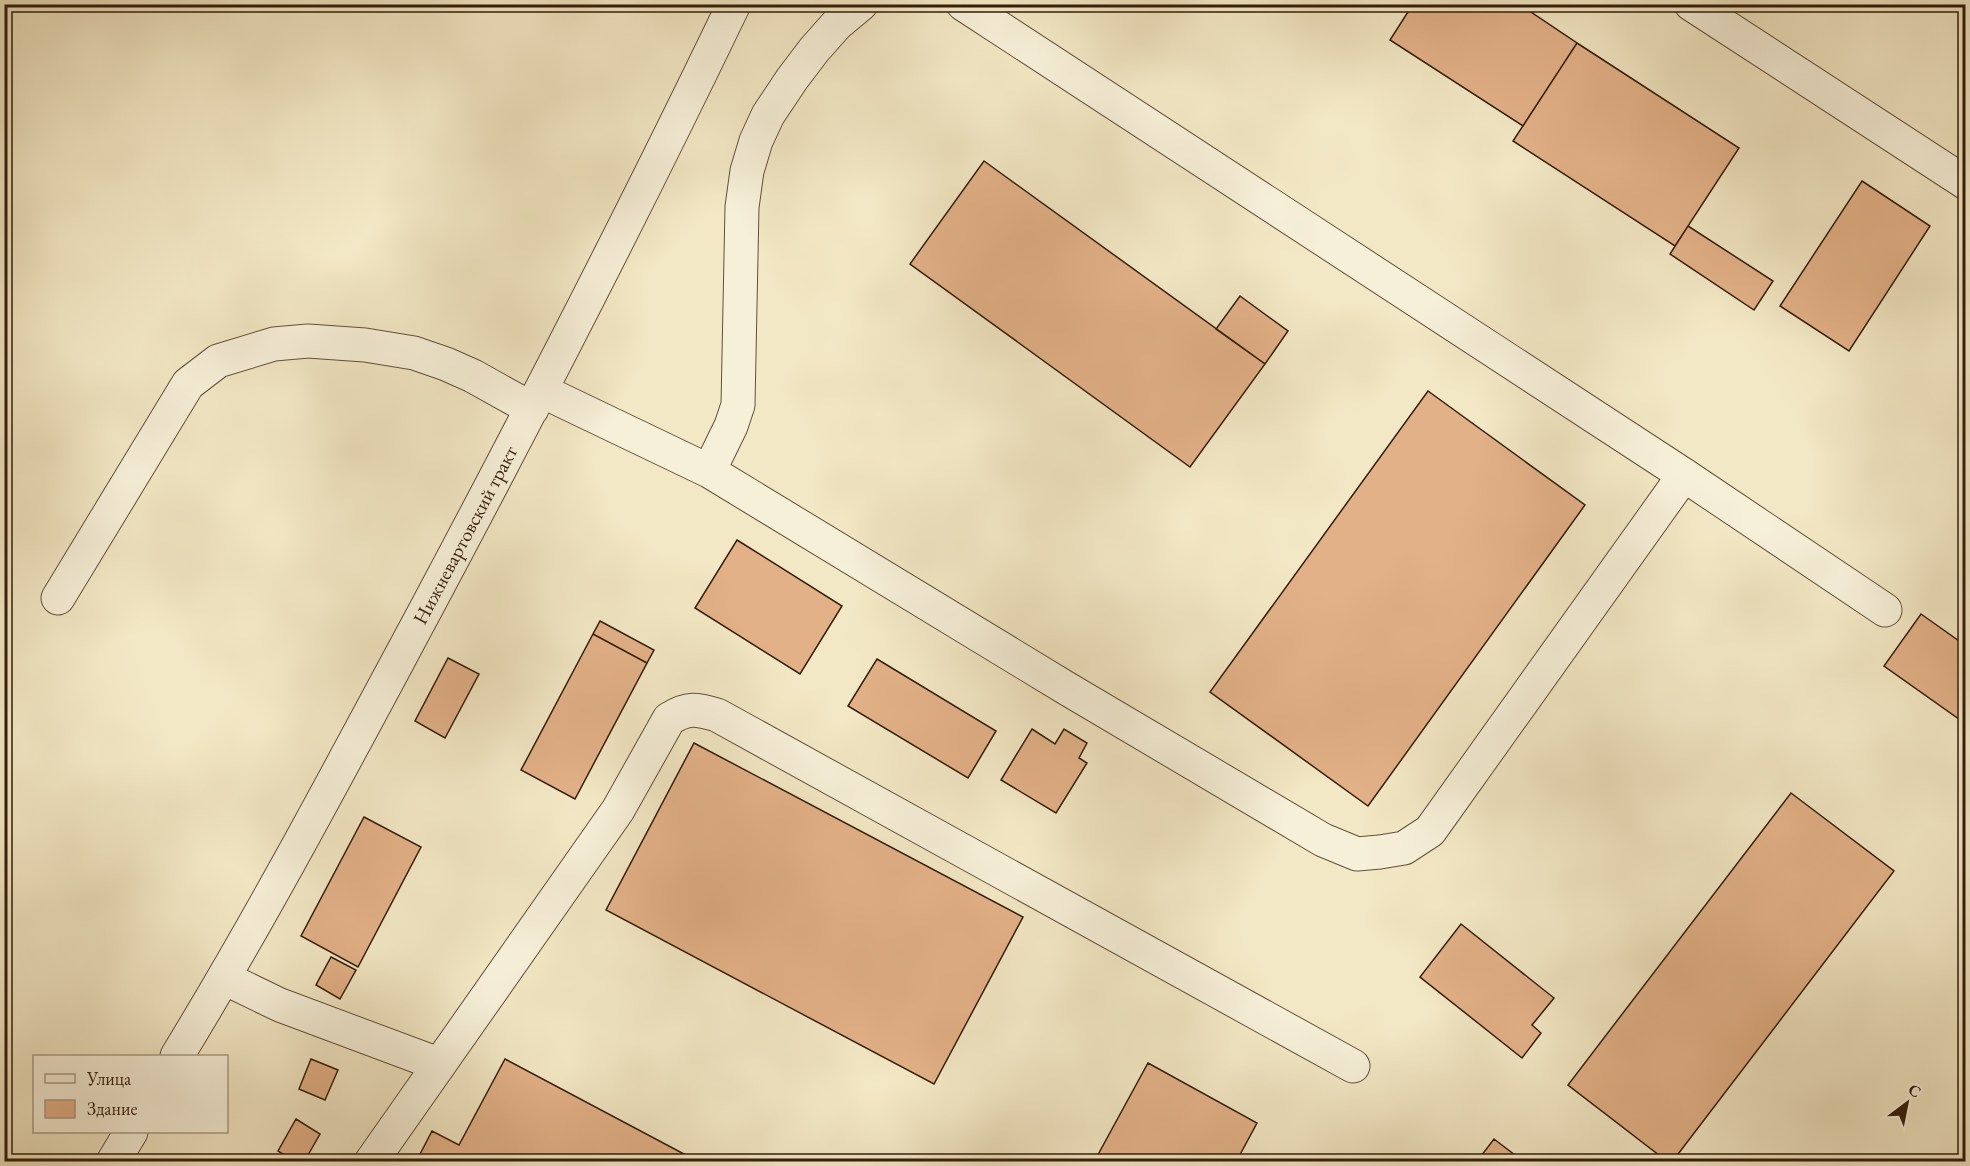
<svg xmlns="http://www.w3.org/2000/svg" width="1970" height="1166" viewBox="0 0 1970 1166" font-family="'EB Garamond',serif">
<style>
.building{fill:#e3b188;stroke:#321d0b;stroke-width:1.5}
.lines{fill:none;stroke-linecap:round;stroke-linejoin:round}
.minor-casing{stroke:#62503a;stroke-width:35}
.minor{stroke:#f7f0d9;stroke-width:33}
.labels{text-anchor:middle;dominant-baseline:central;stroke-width:4.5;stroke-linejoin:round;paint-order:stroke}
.street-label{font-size:20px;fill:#321d0b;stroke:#f7f0d9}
</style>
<rect width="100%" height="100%" fill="#f3e8c5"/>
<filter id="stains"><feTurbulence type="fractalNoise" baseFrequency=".00333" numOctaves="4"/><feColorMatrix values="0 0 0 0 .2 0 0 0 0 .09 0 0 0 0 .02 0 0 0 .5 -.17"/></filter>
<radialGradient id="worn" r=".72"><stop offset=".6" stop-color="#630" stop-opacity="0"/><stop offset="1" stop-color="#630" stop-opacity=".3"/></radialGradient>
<path class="building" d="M1413,4H1519L1577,43L1523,126L1390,40Z
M1577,43L1739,148L1675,246L1513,141Z
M984,161L1265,364L1190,467L910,264Z
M1862,181L1930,226L1849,351L1780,306Z
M1688,226L1773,281L1754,310L1670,254Z
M1240,296L1288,331L1265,364L1216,329Z
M1428,391L1585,505L1368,806L1210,692Z
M737,540L842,606L800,674L695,608Z
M1921,614L1966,646V724L1884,666Z
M600,621L654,650L647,663L593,634Z
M593,634L647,663L575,799L521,770Z
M448,658L479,674L445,738L415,721Z
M877,659L996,731L968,778L848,706Z
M1032,729L1055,744L1064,729L1087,743L1079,758L1087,763L1056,813L1001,780Z
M694,743L1023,917L934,1084L606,910Z
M1791,793L1894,871L1672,1162H1668L1568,1085Z
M364,817L421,847L358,967L301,936Z
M1461,924L1554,998L1532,1025L1541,1033L1522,1058L1420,977Z
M331,957L356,970L340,999L316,985Z
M311,1059L338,1070L325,1100L299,1089Z
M505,1059L699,1162H416L432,1131L459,1145Z
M1148,1063L1257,1123L1236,1162H1094Z
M296,1119L320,1134L304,1162H295L278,1151Z
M1494,1139L1524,1162H1481L1478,1160Z"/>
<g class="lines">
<g class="minor-casing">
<path id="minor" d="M963,4L1684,475L1885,610
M1691,4L1966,183
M542,391L709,471L1066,688L1323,840L1357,854L1380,852L1404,848L1430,831L1684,475
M709,471L731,426L738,405L742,207L747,171L756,141L768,115L792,79L814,50L837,24L861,4
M58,598L188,384L218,361L274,344L308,341L365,345L414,353L446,364L473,376L532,409
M224,978L280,1005L438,1064
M177,1056C266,910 346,758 427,607C533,408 636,208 734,4
M113,1162L131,1132
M371,1162L618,810L669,719C688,707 696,709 717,715L1353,1066"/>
</g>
<use href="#minor" class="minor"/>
</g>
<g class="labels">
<g class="street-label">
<text transform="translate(465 535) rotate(-62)">Нижневартовский тракт</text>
</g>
</g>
<rect width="1970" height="1166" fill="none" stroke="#f3e8c5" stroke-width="24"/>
<rect x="6" y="6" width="1958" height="1154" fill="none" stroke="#321d0b" stroke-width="3"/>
<rect x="12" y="12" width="1946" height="1142" fill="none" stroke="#321d0b" stroke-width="1.5"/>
<rect x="33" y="1055" width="195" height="78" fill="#f7f0d9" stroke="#a89c87" stroke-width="1.5"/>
<rect x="45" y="1074" width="30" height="9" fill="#f7f0d9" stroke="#a89c87" stroke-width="1.5"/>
<text x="87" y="1085" font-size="18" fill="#321d0b">Улица</text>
<rect x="45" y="1100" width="30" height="18" fill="#e3b188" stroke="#a89c87" stroke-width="1.5"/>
<text x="87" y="1115" font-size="18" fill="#321d0b">Здание</text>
<g transform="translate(1907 1103) rotate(32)" stroke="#f7f0d9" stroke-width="4.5" paint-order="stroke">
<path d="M0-4.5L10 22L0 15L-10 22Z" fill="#321d0b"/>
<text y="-9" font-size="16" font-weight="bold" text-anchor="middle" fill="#321d0b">С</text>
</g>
<rect width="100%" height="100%" filter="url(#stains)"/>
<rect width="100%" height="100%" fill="url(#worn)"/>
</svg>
